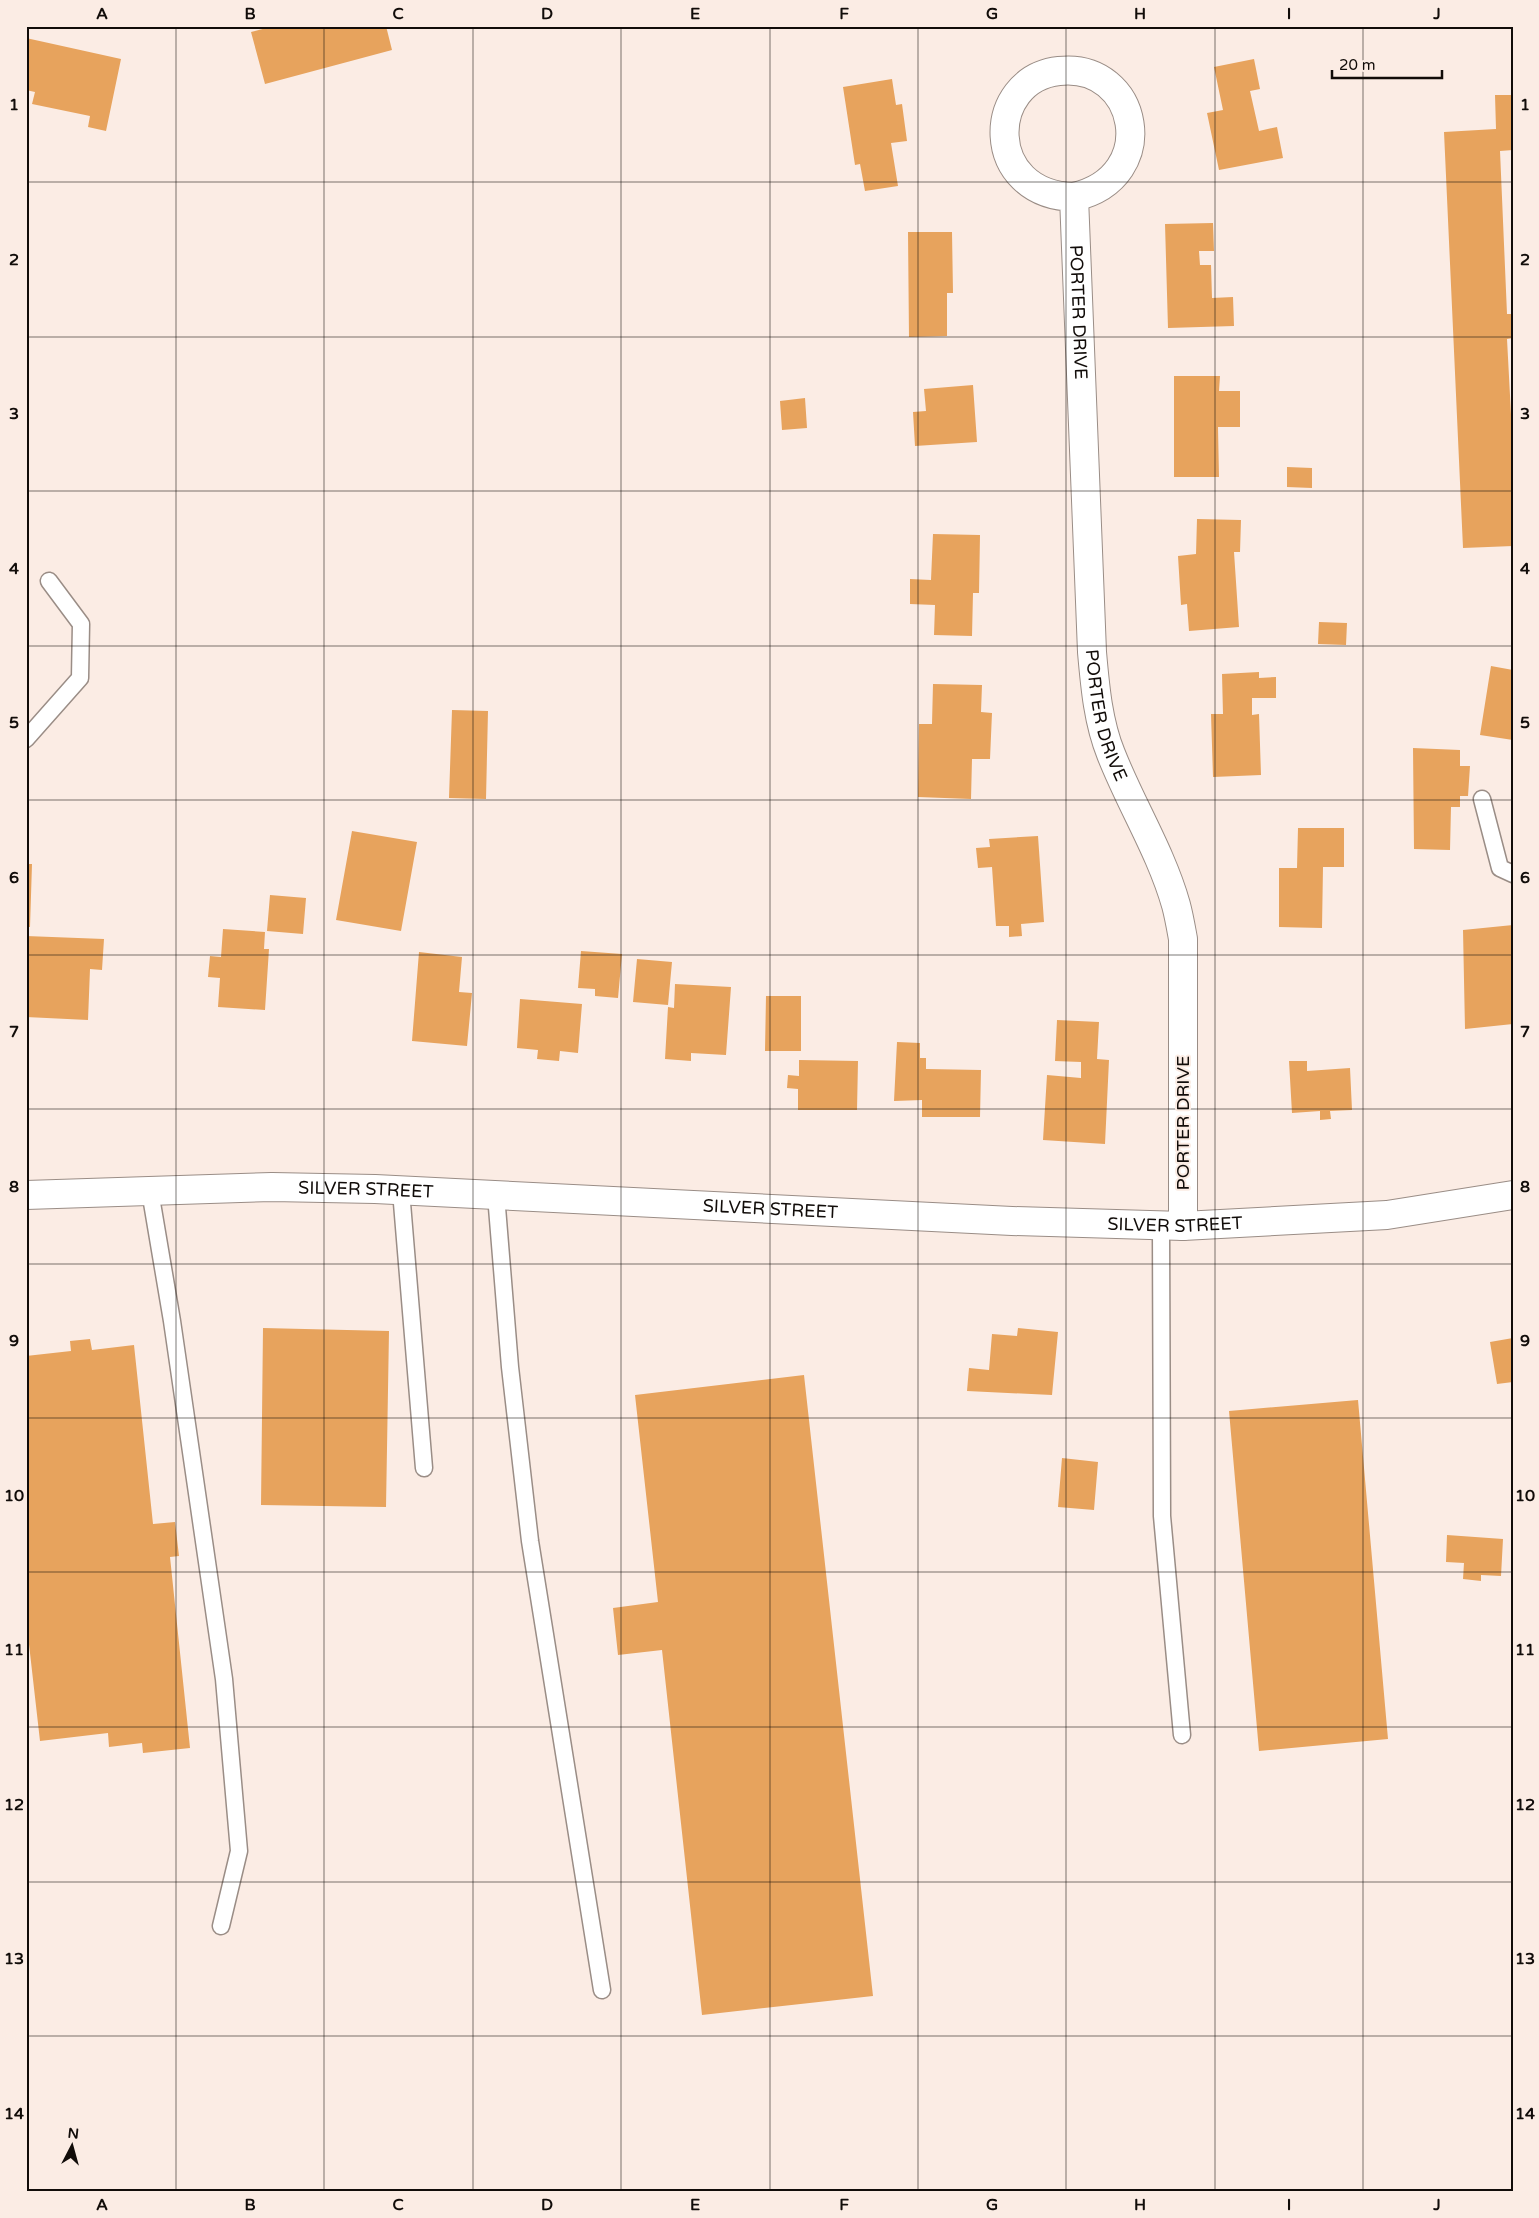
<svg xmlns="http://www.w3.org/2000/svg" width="1539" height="2218" viewBox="0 0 1539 2218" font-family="'Varela Round',sans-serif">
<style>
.building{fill:#e7a35d}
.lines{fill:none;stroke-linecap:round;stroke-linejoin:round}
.service-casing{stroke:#9a8d86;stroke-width:19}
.minor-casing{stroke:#9a8d86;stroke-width:30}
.tertiary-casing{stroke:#9a8d86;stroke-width:30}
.service{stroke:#fff;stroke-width:16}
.minor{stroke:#fff;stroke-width:28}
.tertiary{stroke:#fff;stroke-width:28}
.grid{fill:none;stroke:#110c09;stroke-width:1;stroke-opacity:0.55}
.labels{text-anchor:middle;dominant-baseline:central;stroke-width:4;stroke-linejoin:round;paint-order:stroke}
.street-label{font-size:18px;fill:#110c09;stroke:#fbece4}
.neatline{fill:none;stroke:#110c09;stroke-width:2}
.grid-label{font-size:16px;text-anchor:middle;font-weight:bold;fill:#110c09}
</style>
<rect width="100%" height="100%" fill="#fbece4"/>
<path class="building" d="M274,26H386L392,50L265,84L251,32Z
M26,38L121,59L106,131L88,127L90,116L32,104L35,92L26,90Z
M1254,59L1260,89L1250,91L1259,131L1277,127L1283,158L1219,170L1207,113L1223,110L1214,67Z
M892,79L896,105L902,104L907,141L891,143L898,186L865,191L860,164L855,165L843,87Z
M1495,95H1513V150L1500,151L1507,314H1513V338L1507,339L1513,452V546L1463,548L1444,132L1496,129Z
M1213,223L1214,251H1199L1200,265H1211L1212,298L1233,297L1234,326L1168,328L1165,224Z
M908,232H952L953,293H947V336L909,337Z
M1174,376H1220L1219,391H1240V427H1218L1219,477H1174Z
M973,385L977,442L915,446L913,412L926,411L924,389Z
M805,398L807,428L782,430L780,401Z
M1287,467L1312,468V488L1287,487Z
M1197,519L1241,520L1240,552H1234L1239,627L1189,631L1187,604L1181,605L1178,556L1196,554Z
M933,534L980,535L979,593H973L972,636L934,635L935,605L910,604V579L931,580Z
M1319,622L1347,623L1346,645L1318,644Z
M1491,666L1513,670V740L1480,735Z
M1259,672V678L1276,677V698H1252V715L1259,714L1261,775L1213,777L1211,714H1223L1222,674Z
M933,684L982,685L981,712L992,713L990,759H972L971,799L918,797L919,724H932Z
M452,710L488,711L486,799L449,798Z
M1413,748L1460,750V766H1470L1468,796H1460V807H1451L1450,850L1414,849Z
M1298,828H1344V867H1323L1322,928L1279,927V868H1297Z
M352,831L417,842L401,931L336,920Z
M1038,836L1044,922L1021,924L1022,936L1009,937V926H996L992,867L978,868L976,848L990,847L989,839Z
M26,864H32L30,927H26Z
M270,895L306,898L303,934L267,931Z
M1513,925V1024L1465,1029L1463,930Z
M223,929L265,932L264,949H269L265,1010L218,1007L220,978L208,977L210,956L221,957Z
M26,936L104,939L102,970L90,969L88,1020L26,1017Z
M581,951L622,954L618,998L595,996V989L578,988Z
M419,952L462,957L459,992L472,993L467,1046L412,1041Z
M637,959L672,962L668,1005L633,1002Z
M675,984L731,987L726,1055L691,1053V1061L665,1059L668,1007L674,1008Z
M766,996H801V1051H765Z
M520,999L582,1004L578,1053L560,1051L559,1061L537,1059L538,1050L517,1048Z
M1057,1020L1099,1022L1097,1059L1109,1060L1105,1144L1043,1140L1047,1075L1081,1078V1062L1055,1061Z
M897,1042L920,1043V1058H926V1069L981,1070L980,1117H922V1100L894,1101Z
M799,1060L858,1061L857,1110H798V1089L787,1088L788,1075L799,1076Z
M1289,1061H1307V1071L1350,1068L1352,1110L1330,1111L1331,1119L1320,1120V1111L1292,1113Z
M263,1328L389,1331L386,1507L261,1505Z
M1018,1328L1058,1332L1052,1395L967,1391L969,1368L989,1370L992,1334L1017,1336Z
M1513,1338V1382L1497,1384L1490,1342Z
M90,1339L92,1350L134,1345L153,1524L175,1522L179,1556L170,1557L190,1748L143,1753L142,1743L109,1747L108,1733L40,1741L26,1618V1356L71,1351L70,1341Z
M804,1375L873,1996L702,2015L662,1650L618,1655L613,1608L658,1602L635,1395Z
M1358,1400L1388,1739L1259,1751L1229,1411Z
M1062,1458L1098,1462L1094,1510L1058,1507Z
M1447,1535L1503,1539L1501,1576L1481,1575V1581L1463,1579L1464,1563L1446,1562Z"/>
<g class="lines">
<g class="service-casing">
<path id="service" d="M26,739L80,678L81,624L49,581
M1482,799L1500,868L1513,874
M150,1191L172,1321L224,1679L239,1851L221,1926
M401,1191L424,1468
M496,1195L510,1367L530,1541L602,1990
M1161,1226L1162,1516L1182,1735"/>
</g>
<g class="minor-casing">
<g id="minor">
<path id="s1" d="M1074,197C983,195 985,79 1059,71C1139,62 1162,177 1074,197L1092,652C1095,686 1098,722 1111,754C1131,805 1161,852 1176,905C1179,916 1181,928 1183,939V1226"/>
</g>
</g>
<g class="tertiary-casing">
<g id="tertiary">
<path id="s2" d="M26,1195L272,1187L375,1189L1012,1221L1183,1226L1387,1215L1513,1195"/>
</g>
</g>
<use href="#service" class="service"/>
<use href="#minor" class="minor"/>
<use href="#tertiary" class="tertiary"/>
</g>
<path class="grid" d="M176,26V2192M324,26V2192M473,26V2192M621,26V2192M770,26V2192M918,26V2192M1066,26V2192M1215,26V2192M1363,26V2192M26,182H1513M26,337H1513M26,491H1513M26,646H1513M26,800H1513M26,955H1513M26,1109H1513M26,1264H1513M26,1418H1513M26,1572H1513M26,1727H1513M26,1882H1513M26,2036H1513"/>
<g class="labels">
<g class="street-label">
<text stroke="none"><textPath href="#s1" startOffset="511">PORTER DRIVE</textPath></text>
<text stroke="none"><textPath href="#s1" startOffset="916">PORTER DRIVE</textPath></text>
<text transform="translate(1183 1123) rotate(-90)">PORTER DRIVE</text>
<text stroke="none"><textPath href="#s2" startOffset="340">SILVER STREET</textPath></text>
<text stroke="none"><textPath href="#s2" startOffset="745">SILVER STREET</textPath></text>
<text stroke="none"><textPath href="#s2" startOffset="1150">SILVER STREET</textPath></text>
</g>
</g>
<rect width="1539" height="2218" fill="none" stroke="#fbece4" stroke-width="55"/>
<g transform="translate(72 2146) rotate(6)" stroke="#fbece4" stroke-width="4" paint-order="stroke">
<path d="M0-4L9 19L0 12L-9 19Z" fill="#110c09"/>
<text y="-8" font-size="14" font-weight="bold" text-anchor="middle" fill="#110c09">N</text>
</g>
<path d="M1332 70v8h110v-8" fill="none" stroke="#110c09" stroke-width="2.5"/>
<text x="1339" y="70" font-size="15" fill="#110c09" stroke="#fbece4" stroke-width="4" paint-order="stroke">20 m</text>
<rect x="28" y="28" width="1484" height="2162" class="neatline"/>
<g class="grid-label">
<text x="102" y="19">A</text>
<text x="250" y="19">B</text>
<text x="398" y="19">C</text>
<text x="547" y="19">D</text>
<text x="695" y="19">E</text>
<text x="844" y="19">F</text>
<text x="992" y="19">G</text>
<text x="1140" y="19">H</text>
<text x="1289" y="19">I</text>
<text x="1437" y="19">J</text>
<text x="14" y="110">1</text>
<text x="1525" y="110">1</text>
<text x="14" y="265">2</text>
<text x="1525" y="265">2</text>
<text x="14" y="419">3</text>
<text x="1525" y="419">3</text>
<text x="14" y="574">4</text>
<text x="1525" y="574">4</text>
<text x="14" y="728">5</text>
<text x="1525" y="728">5</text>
<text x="14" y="883">6</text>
<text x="1525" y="883">6</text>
<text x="14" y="1037">7</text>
<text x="1525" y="1037">7</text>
<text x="14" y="1192">8</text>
<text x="1525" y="1192">8</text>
<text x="14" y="1346">9</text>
<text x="1525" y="1346">9</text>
<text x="14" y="1501">10</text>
<text x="1525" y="1501">10</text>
<text x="14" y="1655">11</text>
<text x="1525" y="1655">11</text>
<text x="14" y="1810">12</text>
<text x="1525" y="1810">12</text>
<text x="14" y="1964">13</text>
<text x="1525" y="1964">13</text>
<text x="14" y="2119">14</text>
<text x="1525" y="2119">14</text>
<text x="102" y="2210">A</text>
<text x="250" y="2210">B</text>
<text x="398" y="2210">C</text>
<text x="547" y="2210">D</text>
<text x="695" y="2210">E</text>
<text x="844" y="2210">F</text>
<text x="992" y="2210">G</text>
<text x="1140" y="2210">H</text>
<text x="1289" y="2210">I</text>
<text x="1437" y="2210">J</text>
</g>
</svg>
